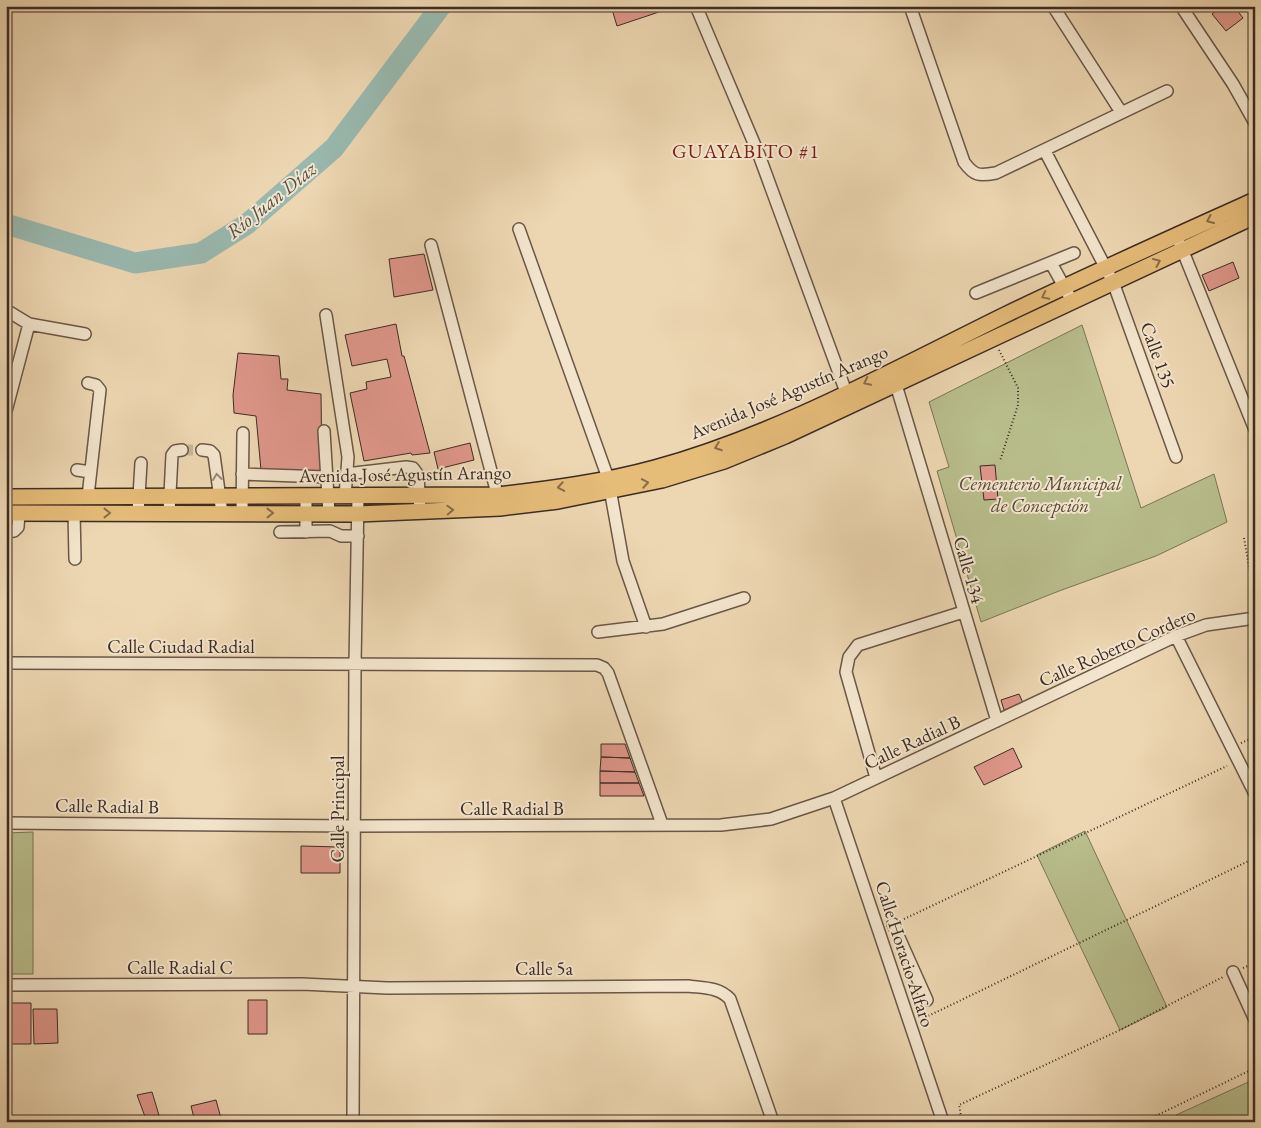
<svg xmlns="http://www.w3.org/2000/svg" width="1261" height="1128" viewBox="0 0 1261 1128" font-family="'EB Garamond',serif">
<style>
.green{fill:#b8be8c;stroke:#7a7558}
.lines{fill:none;stroke-linecap:round;stroke-linejoin:round}
.river{stroke:#99b9af;stroke-width:21}
.building{fill:#e0978b;stroke:#3d2c25}
.minor-tunnel{stroke:#cab596;stroke-width:11;stroke-dasharray:11 5.5;stroke-linecap:butt}
.minor-casing{stroke:#695748;stroke-width:14}
.major-casing{stroke:#3d2c25;stroke-width:18}
.path{stroke:#3d2c25;stroke-width:2;stroke-dasharray:1 2.5;stroke-linecap:butt}
.minor{stroke:#f3e5cd;stroke-width:11}
.major{stroke:#e6bc79;stroke-width:15}
.oneway{stroke:#896d4b}
.oneway2{stroke:#988879}
.labels{text-anchor:middle;dominant-baseline:central;stroke-width:4;stroke-linejoin:round;paint-order:stroke}
.street-label{font-size:19px;fill:#3d2c25;stroke:#f3e5cd}
.park-label{font-size:19px;font-style:italic;fill:#56493a;stroke:#f3e5cd}
.neighbourhood-label{font-size:20px;letter-spacing:1px;fill:#7a1f14;stroke:#f3e5cd}
.water-label{font-size:20px;font-style:italic;fill:#544f48;stroke:#f3e5cd}
</style>
<rect width="100%" height="100%" fill="#edd7b2"/>
<filter id="stains"><feTurbulence type="fractalNoise" baseFrequency=".004" numOctaves="4"/><feColorMatrix values="0 0 0 0 .2 0 0 0 0 .09 0 0 0 0 .02 0 0 0 .5 -.17"/></filter>
<radialGradient id="worn" r=".72"><stop offset=".6" stop-color="#630" stop-opacity="0"/><stop offset="1" stop-color="#630" stop-opacity=".3"/></radialGradient>
<path class="green" d="M1082,325L1141,508L1214,474L1227,522L1156,556L1059,591L981,622L937,471L949,467L929,402Z
M1085,831L1167,1007L1120,1030L1037,855Z
M33,832V974H6V833Z
M1255,1079V1122H1179L1176,1115Z"/>
<g class="lines">
<path class="river" d="M6,224L135,263L201,253L247,224L334,148L441,6"/>
</g>
<path class="building" d="M611,6H677L617,26Z
M1223,6H1234L1243,18L1226,31L1212,14Z
M1244,6H1255V9L1249,13Z
M424,254L433,290L394,297L389,259Z
M1233,262L1239,278L1209,291L1202,275Z
M396,324L402,356H404L430,453L412,455L411,453L364,461L350,393L367,389L366,382L391,377L387,359L352,366L345,335Z
M238,353L279,356L281,379H288L287,390L321,394L322,475L261,470L256,416L234,413L233,395Z
M470,443L474,460L438,469L434,452Z
M995,465L998,499L984,500L980,466Z
M1019,694L1023,703L1004,710L1001,700Z
M601,744H625L630,758L601,757Z
M1013,748L1022,767L984,785L974,767Z
M601,757L630,758L635,772L600,771Z
M600,771L635,772L639,783H600Z
M600,783H639L644,796H600Z
M301,846L340,847V873H301Z
M248,1000H267V1034H248Z
M7,1003H31V1044H8Z
M33,1009H57L58,1043L34,1044Z
M152,1092L161,1122H147L137,1095Z
M216,1100L222,1122H195L191,1106Z
M91,1116L98,1122H85Z"/>
<g class="lines">
<path class="minor-tunnel" d="M182,450H202"/>
<g class="minor-casing">
<path id="minor" d="M696,6L759,155L846,392
M910,6L964,162C974,176 979,176 996,173L1167,91
M1053,6L1121,112
M1181,6L1233,84L1255,123
M1045,151L1113,282L1176,457
M519,229L608,478L623,561L646,627
M1180,244L1255,430
M431,245L499,501
M1051,263L1072,301
M976,293L1074,253
M6,310L29,324L85,334
M326,315L348,457L345,496
M894,378L997,721
M6,411L29,324
M324,431L329,514
M202,450L210,451L214,455L222,513
M77,470L90,472
M242,474L327,477
M346,474L406,467L413,468L418,475L420,511
M88,496L100,390L96,385L88,383
M306,496V532
M74,513L75,559
M138,513L141,463
M169,513L172,455L175,451L182,450
M242,513L243,433
M6,532L14,531L18,527L19,513
M280,532L330,531L341,536H358
M598,632L663,624L744,598
M1176,636L1255,794
M6,663L597,665L604,668L608,673L662,824
M876,778L846,672L849,657L858,645L963,612
M834,798L943,1122
M6,823L355,826L721,825L771,819L834,798L1176,636L1206,625L1255,618
M893,924L927,1000
M1233,972L1255,1020
M6,985L302,984L387,988L688,986C704,988 719,987 730,999L773,1122
M353,1122L355,664L358,496"/>
</g>
<g class="major-casing">
<path id="major" d="M6,497L498,495C551,489 604,482 655,468C776,435 893,370 1005,315C1088,275 1171,238 1255,200
M6,513L358,514L500,508L558,501L662,480L724,461L785,436L1255,216"/>
</g>
<path class="path" d="M999,350L1018,388V405L1000,461
M1244,538L1255,601
M1241,743L1255,737
M904,919L1227,766
M1243,968L1255,963
M922,1019L1255,858
M953,1119L961,1116L959,1105L1120,1030L1223,977
M1143,1122L1255,1068"/>
<use href="#minor" class="minor"/>
<use href="#major" class="major"/>
</g>
<defs><path id="oneway-chevron" d="M-2-3.5L2.5 0L-2 3.5" fill="none" stroke-width="1.6" stroke-linecap="round" stroke-linejoin="round" transform="scale(1.25)"/></defs>
<g class="oneway">
<use href="#oneway-chevron" transform="translate(1210 220) rotate(156)"/>
<use href="#oneway-chevron" transform="translate(1157 262) rotate(-24)"/>
<use href="#oneway-chevron" transform="translate(1045 296) rotate(154)"/>
<use href="#oneway-chevron" transform="translate(867 382) rotate(154)"/>
<use href="#oneway-chevron" transform="translate(718 447) rotate(160)"/>
<use href="#oneway-chevron" transform="translate(645 483) rotate(-10)"/>
<use href="#oneway-chevron" transform="translate(561 487) rotate(170)"/>
<use href="#oneway-chevron" transform="translate(450 510) rotate(-2)"/>
<use href="#oneway-chevron" transform="translate(107 513)"/>
<use href="#oneway-chevron" transform="translate(270 513)"/>
</g>
<use class="oneway2" href="#oneway-chevron" transform="translate(217 477) rotate(-97)"/>
<g class="labels">
<g class="street-label">
<text transform="translate(1158 355) rotate(70)">Calle 135</text>
<text transform="translate(789 392) rotate(-23)">Avenida José Agustín Arango</text>
<text transform="translate(405 474) rotate(-1)">Avenida José Agustín Arango</text>
<text transform="translate(969 570) rotate(74)">Calle 134</text>
<text x="181" y="646">Calle Ciudad Radial</text>
<text transform="translate(1117 647) rotate(-24)">Calle Roberto Cordero</text>
<text transform="translate(912 742) rotate(-25)">Calle Radial B</text>
<text transform="translate(107 806) rotate(1)">Calle Radial B</text>
<text x="512" y="808">Calle Radial B</text>
<text transform="translate(337 809) rotate(-90)">Calle Principal</text>
<text transform="translate(905 954) rotate(72)">Calle Horacio Alfaro</text>
<text x="180" y="967">Calle Radial C</text>
<text x="544" y="968">Calle 5a</text>
</g>
<g class="park-label">
<text x="1040" y="483">Cementerio Municipal<tspan x="1040" dy="22">de Concepción</tspan></text>
</g>
<g class="neighbourhood-label">
<text x="746" y="151">GUAYABITO #1</text>
</g>
<g class="water-label">
<text transform="translate(271 200) rotate(-39)">Río Juan Díaz</text>
</g>
</g>
<rect width="1261" height="1128" fill="none" stroke="#edd7b2" stroke-width="25"/>
<rect x="8" y="8" width="1246" height="1113" fill="none" stroke="#3d2c25" stroke-width="2.5"/>
<rect x="12" y="12" width="1236" height="1103" fill="none" stroke="#3d2c25"/>
<rect width="100%" height="100%" filter="url(#stains)"/>
<rect width="100%" height="100%" fill="url(#worn)"/>
</svg>
